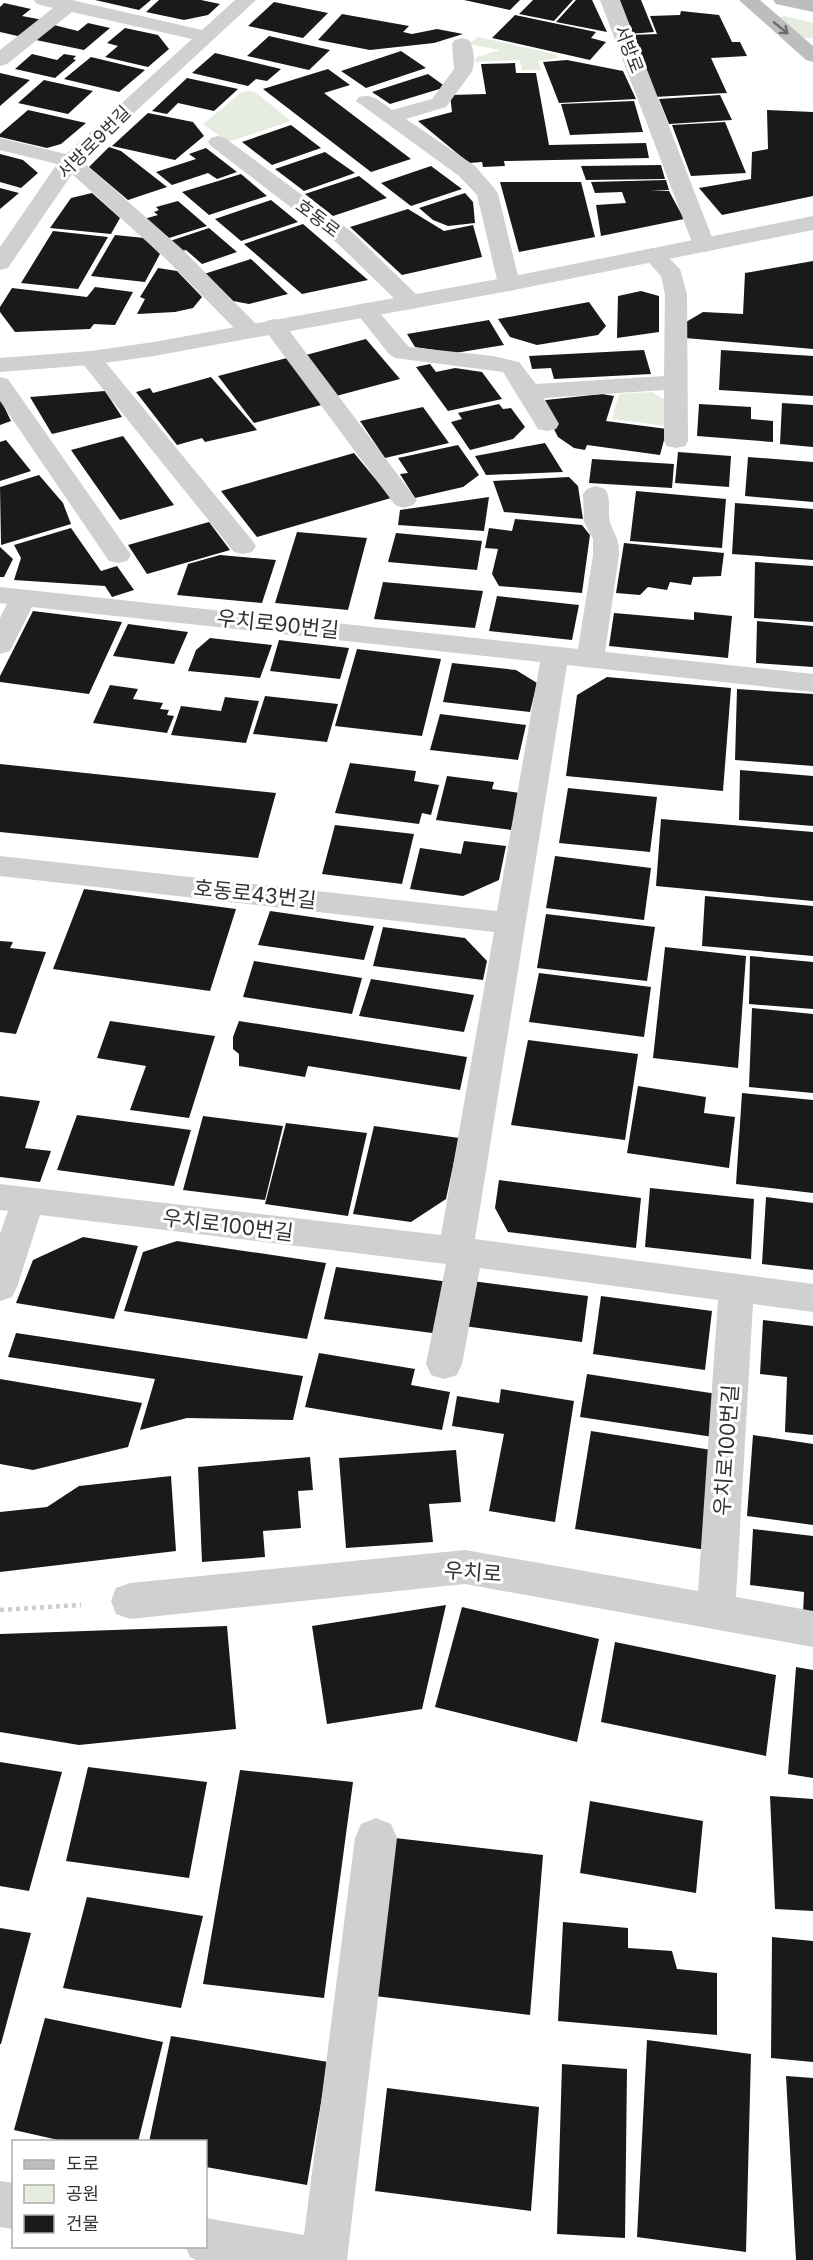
<svg xmlns="http://www.w3.org/2000/svg" width="813" height="2260" viewBox="0 0 813 2260" font-family="Inter,'Noto Sans KR',sans-serif">
<style>
.green{fill:#e6ecdf}
.building{fill:#1a1a1a}
.lines{fill:none;stroke-linecap:round;stroke-linejoin:round}
.path{stroke:#cdcdcd;stroke-width:4.5;stroke-dasharray:4 4;stroke-linecap:butt}
.service{fill:#d0d0d0;fill-rule:evenodd}
.minor{fill:#d0d0d0;fill-rule:evenodd}
.secondary{fill:#bdbdbd;fill-rule:evenodd}
.oneway{stroke:#6a6a6a}
.labels{text-anchor:middle;dominant-baseline:central;stroke-width:6;stroke-linejoin:round;paint-order:stroke}
.far-street-label{font-size:18px;fill:#333;stroke:#fff}
.street-label{font-size:21px;fill:#333;stroke:#fff}
</style>
<rect width="100%" height="100%" fill="#fff"/>
<path class="green" d="M784,16L813,23V38H804L778,18Z
M478,37L550,53L557,55L558,58L538,61L541,70H522L520,60L474,62L477,57L500,50L469,44Z
M249,91L255,92L291,121L228,142L203,124L242,92Z
M652,392L669,402L666,426L612,419L619,394Z"/>
<path class="building" d="M95,0H151L139,10Z
M159,0H201L220,4L208,15L184,20L146,12Z
M464,0H520L510,10Z
M533,0H573L554,21L519,14Z
M576,0H592L607,32L556,22Z
M615,0H641L654,32L629,34Z
M274,2L328,13L303,38L248,26Z
M4,3L31,9L22,16L43,20L22,37L0,32V7Z
M681,11L719,15L732,42H740L747,56L711,58L727,93L654,97L629,35L657,34L650,16L680,15Z
M342,14L409,26L403,32L412,34L437,29L463,34L434,43L370,50L318,40Z
M515,15L596,32L591,38L606,42L590,60L492,38Z
M88,23L110,28L84,50L36,40L54,25L78,31Z
M125,28L158,35L169,49L148,67L105,57L118,46L107,43Z
M269,36L330,50L309,70L247,56Z
M401,51L426,68L366,88L341,71Z
M215,53L281,69L267,81L256,79L248,86L192,73Z
M32,54L57,60L64,54L76,56L73,59L76,60L55,78L15,69Z
M91,57L145,70L119,92L64,79Z
M567,60L623,71L636,99L559,103L543,62Z
M515,63L516,73H536L549,145L646,143L649,158L504,161L505,166L483,167L482,162L469,163L418,121L452,112L450,95L486,94L481,64Z
M328,69L350,85L324,93L411,159L371,172L263,89Z
M0,73L30,80L0,106Z
M428,74L446,87L390,104L372,92Z
M187,78L238,89L214,111L178,103L167,114L152,111Z
M44,80L93,91L68,114L18,103Z
M720,95L732,120L669,124L659,99Z
M634,101L643,132L570,135L561,104Z
M28,110L86,123L61,144L47,148L0,137V134Z
M767,110L813,112V196L722,215L699,188L751,179L752,152L768,149Z
M148,113L193,122L204,136L175,160L112,146Z
M725,122L746,173L691,176L672,125Z
M291,125L321,148L272,165L242,142Z
M109,147L121,151L167,187L128,200L89,167Z
M206,148L237,172L217,179L208,173L172,185L156,172L196,159L189,154Z
M325,152L355,173L304,191L275,169Z
M0,154L23,160L38,173L21,188L0,182Z
M661,165L665,179L586,180L581,166Z
M431,166L462,189L411,206L381,183Z
M241,174L267,196L209,215L182,192Z
M359,176L387,198L333,216L305,194Z
M666,180L669,190L651,191H669L684,219L601,236L596,205L626,203L622,192L595,193L591,182Z
M500,182H581L595,237L519,252Z
M0,188L19,193L0,209Z
M92,193L120,218L111,234L50,228L71,198Z
M465,193L473,202L475,223L448,226L433,220L419,208Z
M271,200L298,222L241,241L215,219Z
M178,201L207,226L166,239L144,219L158,215L154,212L159,210L156,207Z
M408,209L444,231L473,225L482,257L402,275L350,227Z
M303,224L368,280L302,294L244,244Z
M209,228L237,252L202,264L186,250L181,251L170,241Z
M53,231L108,237L78,289L21,283Z
M115,235L144,238L160,254L145,282L91,276Z
M251,259L288,294L249,304L233,301L204,274Z
M813,261V349L685,338L686,322L703,312L743,314L745,273Z
M158,268L177,271L202,297L193,308L175,312L137,314L145,299L140,297Z
M95,287L133,292L115,325L94,324L90,329L15,332L0,312V307L12,288L87,297Z
M641,291L659,296V332L617,338L618,296Z
M589,302L606,326L598,335L537,345L510,337L498,319Z
M489,320L504,345L455,353L415,347L407,334Z
M366,339L400,379L336,396L302,356Z
M644,350L651,374L554,379L551,368L532,369L529,356Z
M721,350L813,356V396L719,390Z
M287,358L325,404L254,423L218,376Z
M430,364L436,372L455,368L482,372L502,399L448,411L416,367Z
M211,377L257,430L205,442L202,438L177,445L136,392L150,388L153,393Z
M105,391L122,417L52,434L30,397Z
M602,394L614,396L606,421L667,429L660,455L587,445L585,450L574,448L558,437L540,402L546,400Z
M0,398L11,421L0,425Z
M782,403L813,405V447L780,444Z
M499,404L503,409L511,408L525,427L513,439L470,450L451,422L462,419L458,413Z
M699,404L751,407V419L773,421V442L697,436Z
M423,407L449,443L385,458L360,421Z
M123,436L174,505L120,520L71,450Z
M6,440L31,471L0,481V442Z
M545,443L563,472L486,475L475,456Z
M458,445L479,475L463,487L415,498L400,474L408,473L398,458Z
M678,452L731,456L729,487L675,483Z
M354,453L391,498L257,537L221,491Z
M748,457L813,462V502L745,496Z
M592,459L674,464L672,488L589,483Z
M39,475L63,503L71,524L1,545L0,487Z
M569,477L578,486L583,519L504,512L493,481Z
M636,491L726,499L722,548L630,541Z
M489,497L484,531L398,525L400,510Z
M735,503L813,509V560L732,554Z
M515,519L582,525L590,535L582,593L499,586L492,574L498,549L485,548L489,528L512,531Z
M209,522L230,550L147,574L128,545Z
M71,528L101,571L117,566L134,590L112,597L105,586L14,580L21,558L14,545Z
M297,532L367,538L348,610L275,603Z
M396,533L482,541L477,570L388,562Z
M624,543L724,553L721,576L693,577L691,585L670,582L667,590L648,587L640,595L616,593Z
M0,547L13,559L4,577H0Z
M220,555L276,560L262,603L177,595L188,564Z
M755,562L813,566V622L754,618Z
M383,582L483,591L475,628L374,619Z
M497,596L579,605L572,640L489,631Z
M33,611L122,622L89,694L0,682V676Z
M694,612L732,616L728,658L609,646L614,613L694,620Z
M757,621L813,626V667L756,663Z
M128,624L188,632L174,664L113,656Z
M210,638L272,645L260,678L188,671L196,650Z
M279,640L349,648L340,679L270,671Z
M357,649L441,659L422,736L335,726Z
M452,663L516,670L537,683L530,712L443,702Z
M607,677L731,688L723,791L566,776L577,695Z
M110,685L138,689L133,699L163,703L160,709L169,710L167,715L174,716L167,733L93,723Z
M737,689L813,694V766L735,760Z
M265,696L338,704L327,742L253,734Z
M225,697L259,701L246,743L171,735L181,706L221,711Z
M440,714L526,725L518,760L430,750Z
M350,763L416,771L414,781L439,785L431,815L422,813L419,824L335,813Z
M0,764L276,793L258,858L0,832Z
M740,770L813,776V826L739,820Z
M447,776L494,782L492,789L520,793L511,830L436,820Z
M568,788L657,797L650,852L559,843Z
M661,819L813,832V901L656,886Z
M335,825L414,834L402,884L322,874Z
M464,841L506,846L499,880L463,896L410,889L420,848L461,854Z
M555,856L651,868L644,920L546,908Z
M84,889L236,909L210,991L53,969Z
M705,896L813,906V956L702,946Z
M270,911L374,926L364,960L258,945Z
M546,914L655,927L647,981L537,968Z
M383,927L465,938L487,961L483,980L373,966Z
M0,941L13,942L10,948L46,952L16,1034L0,1032Z
M665,947L746,956L738,1068L653,1058Z
M750,956L813,962V1009L749,1004Z
M254,961L362,978L352,1014L243,997Z
M539,973L651,987L644,1037L529,1022Z
M371,979L474,995L464,1032L359,1016Z
M752,1008L813,1014V1093L749,1087Z
M110,1021L215,1036L189,1118L130,1110L146,1066L97,1058Z
M239,1021L467,1057L460,1090L308,1066L305,1077L239,1066V1054L233,1049V1037Z
M528,1040L638,1054L625,1140L511,1125Z
M638,1086L706,1097L704,1113L735,1117L729,1168L627,1153Z
M742,1093L813,1100V1193L736,1184Z
M0,1096L40,1101L25,1148L51,1151L40,1182L0,1177Z
M77,1115L191,1130L174,1186L57,1170Z
M203,1116L283,1126L265,1200L183,1190Z
M286,1123L367,1133L348,1216L265,1204Z
M374,1126L459,1138L446,1199L411,1222L353,1214Z
M499,1180L641,1198L636,1248L508,1232L495,1208Z
M650,1188L754,1199L751,1259L645,1247Z
M766,1197L813,1203V1270L762,1264Z
M83,1237L138,1246L114,1319L16,1303L33,1260Z
M177,1241L326,1263L307,1339L124,1311L143,1252Z
M336,1267L449,1282L440,1334L324,1319Z
M472,1281L588,1296L582,1342L464,1326Z
M601,1296L712,1311L705,1370L593,1354Z
M763,1320L813,1326V1435L785,1432L787,1377L760,1374Z
M16,1333L303,1376L293,1420L187,1418L140,1430L155,1379L8,1357Z
M319,1353L415,1369L411,1385L450,1392L442,1430L305,1407Z
M587,1374L717,1394L713,1437L580,1417Z
M0,1379L142,1403L128,1447L33,1470L0,1464Z
M501,1389L574,1401L555,1522L489,1511L504,1434L452,1426L457,1396L499,1403Z
M591,1431L718,1451L706,1550L575,1529Z
M753,1435L813,1444V1525L747,1516Z
M456,1450L461,1502L429,1504L433,1542L346,1548L339,1458Z
M310,1457L313,1490L298,1491L301,1528L263,1531L265,1557L202,1562L198,1467Z
M171,1476L176,1551L0,1572V1512L47,1507L79,1486Z
M753,1529L813,1536V1616L803,1614L804,1592L750,1585Z
M446,1605L422,1709L327,1724L312,1626Z
M462,1607L599,1639L577,1742L435,1707Z
M227,1626L236,1729L79,1745L0,1732V1634Z
M615,1642L776,1675L766,1756L601,1722Z
M796,1667L813,1670V1778L788,1774Z
M0,1762L62,1772L29,1891L0,1886Z
M88,1767L207,1782L189,1878L66,1861Z
M240,1770L353,1782L324,1998L203,1984Z
M770,1796L813,1799V1911L775,1909Z
M590,1801L703,1821L696,1893L580,1873Z
M395,1838L543,1855L530,2015L375,1996Z
M87,1897L203,1916L181,2008L63,1988Z
M563,1922L628,1928V1948L672,1951L677,1969L717,1973V2035L558,2021Z
M0,1928L31,1933L1,2044H0Z
M772,1937L813,1941V2062L771,2058Z
M45,2018L163,2042L138,2142H67L14,2130Z
M171,2036L328,2062L307,2185L206,2167V2142H149Z
M647,2040L751,2054L746,2252L637,2237Z
M562,2064L627,2069L625,2238L557,2234Z
M786,2076L813,2078V2260H796Z
M387,2088L539,2107L531,2211L375,2191Z"/>
<g class="lines">
<path class="path" d="M0,1610L81,1605"/>
<path class="service" d="M34,0H72L202,30L235,0H256L82,161L183,250L258,326L262,331L258,336L250,338L242,336L167,260L72,174L8,268L0,270V247L57,164L0,150V138L66,154L192,39L72,12L7,64L0,66V50L53,8L37,4Z
M600,0H620L715,245L712,250L704,252L696,250L693,245Z
M462,38L469,40C474,47 476,66 471,73L446,107L406,119L475,166L495,189L498,194L520,284L517,289L509,291L501,289L498,284L477,195L459,176L356,101L359,97C373,93 381,102 392,110L432,99L454,69L452,44L455,40Z
M218,136L225,138L352,232L419,297L422,302L419,307L411,309L403,307L336,242L211,146L208,142L211,138Z
M653,248L661,250L680,269L687,294L688,441L685,446L676,448L667,446L664,441V390L544,398L559,424L556,429L547,431L538,429L503,372L395,358L389,354L354,310L357,305L365,303L373,305L409,347L493,356L519,362L536,384L664,376L665,294L661,276L642,255L645,250Z
M274,319L282,321L413,495L417,500L413,505L404,508L395,505L262,326L266,321Z
M90,351L98,353L252,540L256,546L252,552L243,554L234,552L82,363L78,358L82,353Z
M0,377L8,379L127,549L131,555L127,561L118,563L109,561L0,401Z
M596,486L605,489C612,499 607,511 610,522C615,538 619,535 619,555L605,652L813,674V692L567,665L475,1239L813,1284V1312L753,1304L736,1597L813,1611V1647L465,1584L130,1619L116,1614L111,1601L116,1588L130,1583L465,1550L698,1591L718,1300L480,1268L462,1364L457,1375L444,1379L431,1375L426,1364L446,1264L40,1215L17,1287L12,1297L0,1301V1234L8,1211L0,1210V1184L441,1235L494,932L0,876V856L497,911L540,662L32,607L10,651L0,654V618L7,604L0,603V587L578,649L593,555V539L584,522L583,494L587,489Z
M376,1818L391,1824L397,1838L347,2260H196L190,2257L185,2246H206V2218L304,2235L355,1838L361,1824Z
M0,2181L14,2183V2229L0,2227Z"/>
<path class="minor" d="M813,216V230L509,291L154,356L90,365L0,372V358L90,351L154,342L509,277Z"/>
<path class="secondary" d="M739,0H760L813,46V62L806,60Z
M773,0H813V12L776,4Z"/>
</g>
<defs><path id="oneway-shaft" d="M-6 0H5M1.5-3L5.5 0L1.5 3" fill="none" stroke-width="1.6" stroke-linecap="round" stroke-linejoin="round" transform="scale(1.5)"/></defs>
<use class="oneway" href="#oneway-shaft" transform="translate(781 28) rotate(39)"/>
<g class="labels">
<g class="far-street-label">
<text transform="translate(629 49) rotate(69)">서방로</text>
<text transform="translate(94 142) rotate(-45)">서방로9번길</text>
<text transform="translate(318 218) rotate(37)">호동로</text>
</g>
<g class="street-label">
<text transform="translate(278 624) rotate(6)">우치로90번길</text>
<text transform="translate(255 894) rotate(6)">호동로43번길</text>
<text transform="translate(228 1225) rotate(7)">우치로100번길</text>
<text transform="translate(726 1450) rotate(-86)">우치로100번길</text>
<text transform="translate(473 1572) rotate(4)">우치로</text>
</g>
</g>
<rect x="12" y="2140" width="195" height="108" fill="#ffffff" stroke="#adadad" stroke-width="1.5"/>
<rect x="24" y="2160" width="30" height="9" fill="#bdbdbd" stroke="#adadad" stroke-width="1.5"/>
<text x="66" y="2170" font-size="18" fill="#333333">도로</text>
<rect x="24" y="2185" width="30" height="18" fill="#e6ecdf" stroke="#adadad" stroke-width="1.5"/>
<text x="66" y="2200" font-size="18" fill="#333333">공원</text>
<rect x="24" y="2215" width="30" height="18" fill="#1a1a1a" stroke="#adadad" stroke-width="1.5"/>
<text x="66" y="2230" font-size="18" fill="#333333">건물</text>
</svg>
